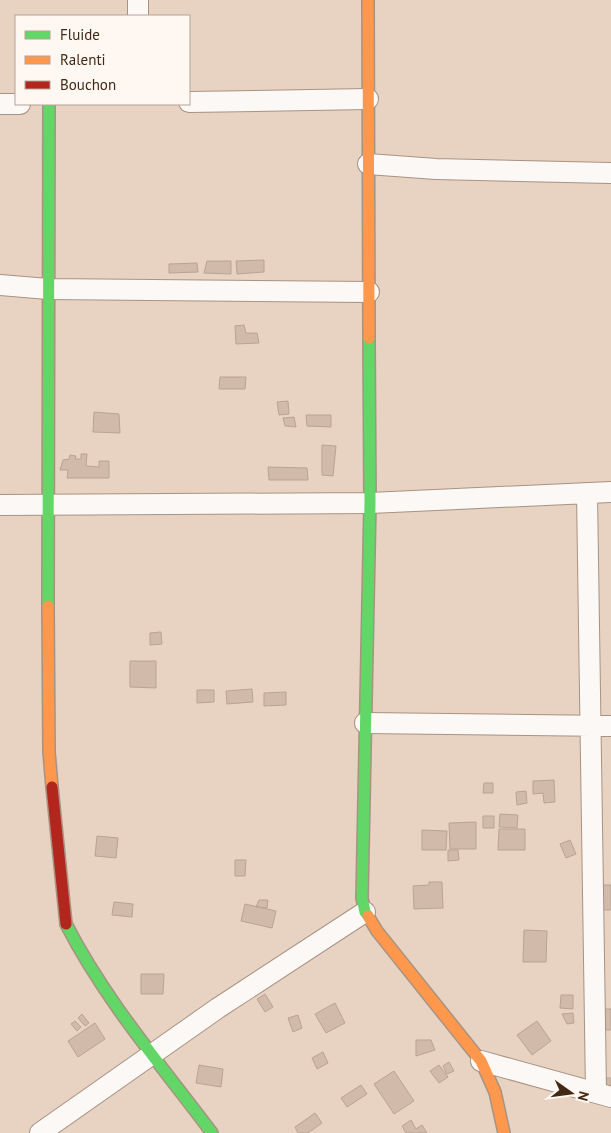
<svg xmlns="http://www.w3.org/2000/svg" width="611" height="1133" viewBox="0 0 611 1133" font-family="'PT Sans',sans-serif">
<style>
.building{fill:#d1baaa;stroke:#baa393}
.lines{fill:none;stroke-linecap:round;stroke-linejoin:round}
.street-casing{stroke:#a89382;stroke-width:22}
.fast-casing{stroke:#a89382;stroke-width:14}
.slow-casing{stroke:#a89382;stroke-width:14}
.jam-casing{stroke:#a89382;stroke-width:14}
.street{stroke:#fcf8f6;stroke-width:20}
.fast{stroke:#63d668;stroke-width:11}
.slow{stroke:#ff974d;stroke-width:11}
.jam{stroke:#b3261e;stroke-width:11}
</style>
<rect width="100%" height="100%" fill="#e8d2c2"/>
<path class="building" d="M264,260V272L237,274L236,261Z
M207,261H231V274L204,273Z
M197,263L198,272L169,273V264Z
M244,325L246,333H257L259,343L236,344L235,326Z
M220,377H246L245,389H219Z
M288,401L289,414L279,415L277,402Z
M94,412L119,414L120,433L93,432Z
M306,415H331V427L307,426Z
M294,417L296,427L285,426L283,418Z
M322,445L336,446L333,476L322,475Z
M81,454H87L86,466L99,467V461H109V478H67L68,470H60L63,460L69,459L70,455L76,456L75,459H81Z
M268,467L307,468L308,480H269Z
M161,632L162,644L150,645V633Z
M130,661H156V688L130,687Z
M252,689L253,702L227,704L226,691Z
M197,690H214V702L197,703Z
M286,692V705L264,706V693Z
M554,780L555,802L544,803L543,793L533,794V781Z
M484,783H493V793H483Z
M526,791L527,803L517,805L516,792Z
M500,814L518,815L517,828L499,827Z
M483,816H494V828H483Z
M476,822V849H450L449,823Z
M499,829H525V850H498Z
M422,830L447,831L446,850H422Z
M97,836L118,838L116,858L95,856Z
M570,840L576,854L566,858L560,844Z
M448,850H458L459,860L448,861Z
M235,860H246L245,876H235Z
M429,882H442L443,908L414,909L413,886L429,885Z
M597,885H611V910H598Z
M259,900H268L267,908L256,907Z
M114,902L133,904L132,917L112,915Z
M245,904L276,911L272,928L241,921Z
M524,930L547,931L546,962H523Z
M141,974H164L163,994H141Z
M265,994L273,1007L265,1012L257,999Z
M561,995H573V1009L560,1008Z
M335,1003L345,1023L326,1033L315,1014Z
M602,1009H611V1030H602Z
M573,1013L574,1023L567,1024L562,1014Z
M82,1014L89,1023L85,1026L78,1018Z
M298,1015L302,1028L293,1032L288,1018Z
M75,1021L81,1027L77,1031L71,1024Z
M537,1021L551,1041L532,1055L517,1035Z
M95,1023L105,1039L78,1057L68,1041Z
M416,1040H431L435,1050L416,1056Z
M323,1052L328,1063L317,1069L312,1058Z
M449,1062L454,1071L447,1074L443,1066Z
M199,1065L223,1069L221,1087L196,1083Z
M439,1065L448,1077L439,1083L430,1071Z
M394,1071L414,1101L394,1114L374,1084Z
M601,1078H611V1089H601Z
M361,1085L367,1094L347,1107L341,1098Z
M315,1113L322,1123L308,1133H298L295,1127Z
M411,1120L416,1129L422,1125L427,1133H406L402,1126Z"/>
<g class="lines">
<g class="street-casing">
<path id="street" d="M138,0V16
M189,102L368,99
M0,104H20
M368,164L436,169L611,173
M0,285L48,289L369,292
M587,493L596,1092
M0,505L370,503L611,492
M365,723L611,726
M481,1061L611,1097
M40,1133L218,1008L365,912"/>
</g>
<g class="fast-casing">
<path id="fast" d="M48,606L49,104
M368,916L365,912L362,898L370,503L369,338
M66,924C105,1000 161,1065 212,1133"/>
</g>
<g class="slow-casing">
<path id="slow" d="M368,0L369,338
M48,606L49,752L52,787
M368,916L377,931L481,1061L495,1092L504,1133"/>
</g>
<g class="jam-casing">
<path id="jam" d="M52,787L66,924"/>
</g>
<use href="#street" class="street"/>
<use href="#fast" class="fast"/>
<use href="#slow" class="slow"/>
<use href="#jam" class="jam"/>
</g>
<rect x="15" y="15" width="175" height="90" fill="#fef7f2" stroke="#b3a49a"/>
<rect x="25" y="31" width="25" height="8" fill="#63d668" stroke="#b3a49a"/>
<text x="60" y="40" font-size="15" fill="#432815">Fluide</text>
<rect x="25" y="56" width="25" height="8" fill="#ff974d" stroke="#b3a49a"/>
<text x="60" y="65" font-size="15" fill="#432815">Ralenti</text>
<rect x="25" y="81" width="25" height="8" fill="#b3261e" stroke="#b3a49a"/>
<text x="60" y="90" font-size="15" fill="#432815">Bouchon</text>
<g transform="translate(571 1093) rotate(104)" stroke="#fef7f2" stroke-width="4" paint-order="stroke">
<path d="M0-4L9 19L0 12L-9 19Z" fill="#432815"/>
<text y="-8" font-size="14" font-weight="bold" text-anchor="middle" fill="#432815">N</text>
</g>
</svg>
